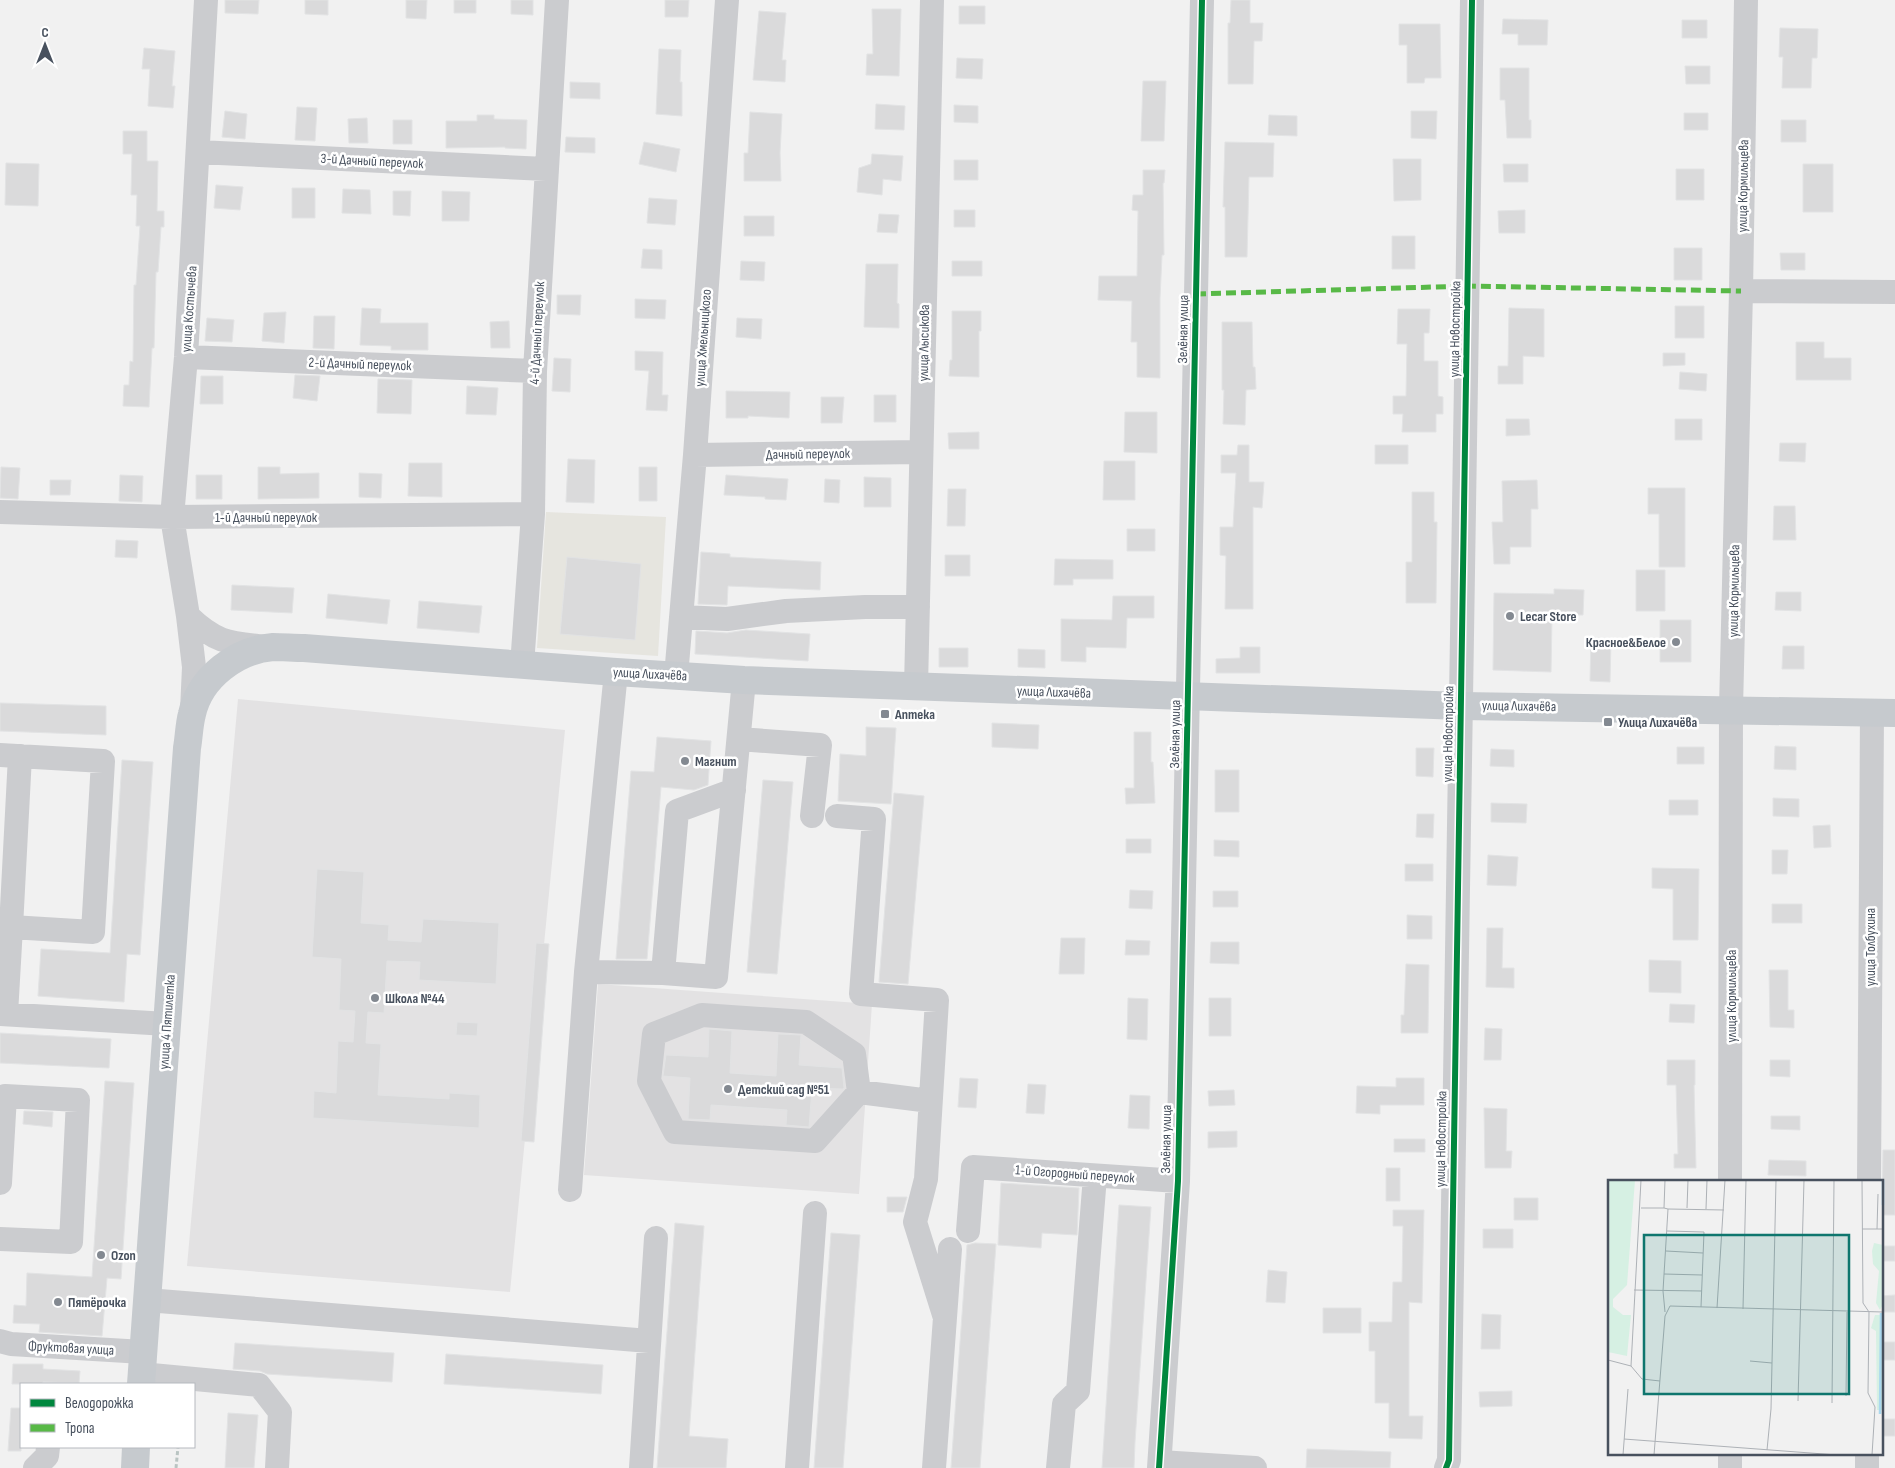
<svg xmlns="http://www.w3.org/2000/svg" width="1895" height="1468" viewBox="0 0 1895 1468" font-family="'Sofia Sans Condensed',sans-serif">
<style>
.commercial{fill:#e6e5df}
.education{fill:#e3e2e3}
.building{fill:#dadadb;stroke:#e2e3e4}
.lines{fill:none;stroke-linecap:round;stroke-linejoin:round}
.path{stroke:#b9c4c2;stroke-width:3;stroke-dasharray:4 2.5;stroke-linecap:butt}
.minor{stroke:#cbcccf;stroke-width:24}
.major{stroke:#c6cace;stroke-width:28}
.quiet{stroke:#58b947;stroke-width:5;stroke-dasharray:10 5;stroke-linecap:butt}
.cycleway-casing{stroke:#fff;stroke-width:9}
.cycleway{stroke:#00873e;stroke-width:6}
.poi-dot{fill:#838991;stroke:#fff;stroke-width:2}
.labels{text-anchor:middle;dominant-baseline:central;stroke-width:5;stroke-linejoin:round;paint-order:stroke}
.street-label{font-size:14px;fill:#48515e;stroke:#fff}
.poi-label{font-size:14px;font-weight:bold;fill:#48515e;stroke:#fff;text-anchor:start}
.inset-river{fill:none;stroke:#aad8ee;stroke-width:2.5}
.inset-road{fill:none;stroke:#adb1b6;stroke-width:1}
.view{fill:#0f766e;fill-opacity:0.15;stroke:#0f766e;stroke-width:2.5}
.inset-edge{fill:none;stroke:#48515e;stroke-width:2.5}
</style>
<rect width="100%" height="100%" fill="#f1f1f1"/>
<path class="commercial" d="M546,512L666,517L658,656L537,648Z"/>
<path class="education" d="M238,699L565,730L510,1292L187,1266Z
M598,984L872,1004L859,1194L584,1175Z"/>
<path class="building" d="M225,0H259L258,14L225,13Z
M305,0H328V15L305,14Z
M406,0H427L426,19L406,18Z
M454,0H476V13H454Z
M511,0H533V15L511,14Z
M665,0H689L688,17H665Z
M1231,0H1250V23H1263L1262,41H1254L1253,84H1228V23H1230Z
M959,6H985V24H959Z
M872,9H901L899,76L866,75L867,54H873Z
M759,11L786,13L782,60H786L785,82L753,80Z
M1503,19L1548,20L1547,45H1518V34H1502Z
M1682,20H1707V38H1682Z
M1399,24H1440L1441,78H1425L1424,83H1407V45H1399Z
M1780,28L1818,29L1817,58H1812L1811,88H1782L1783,57H1779Z
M144,48L175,51L172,86H175L173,108L148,106L150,69H142Z
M659,49L681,50L680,82H682V116L656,114Z
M957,58L983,59L982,79L956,78Z
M1685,66H1710V84H1686Z
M1500,68H1529V120H1531V138H1507L1505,100H1500Z
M1143,81H1166L1164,141H1141Z
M570,82L600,83V99L570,98Z
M876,104L905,106L904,130L875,129Z
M954,105L978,106V123L954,122Z
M297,107L317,108L315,141L295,140Z
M225,111L247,114L245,139L222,137Z
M1411,111H1437L1436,139L1411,138Z
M750,112L782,114L780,153L781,181H744V153H748Z
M1684,113H1708V130H1684Z
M477,115H494V119L527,120L526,149L505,148V147L446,148V121H477Z
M1269,115L1297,116V136L1268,135Z
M367,118L368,143H349L348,119Z
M393,120H412V144H393Z
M1781,120H1806V142H1781Z
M123,131H147V161H158L157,211H164V227H161L158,272H156L154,348H152L149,407L123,406L124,385H129L130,361L133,362L134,285H136L140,226H136L137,195H131L132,154H123Z
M566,137L595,138V153L565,152Z
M644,142L680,149L676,172L639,164Z
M1225,142L1274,143L1273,177H1249L1247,257H1225V207H1223Z
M872,154L903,156L901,181L883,179L882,195L857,192L859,168L871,164Z
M1393,159H1421V200L1394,201Z
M954,160H978V180H954Z
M6,163L39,164L38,206L5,205Z
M1503,164H1528V182H1504Z
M1803,164H1833V212H1803Z
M1676,169H1704V200H1676Z
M1143,170H1165L1164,183H1163L1164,255H1162L1160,298V378L1137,377V342H1131L1132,301L1098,300L1099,276H1137L1138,211L1132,210L1133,195H1143Z
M216,185L243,187L240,210L214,208Z
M292,188H315V218H292Z
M343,189L370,190L371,214L342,213Z
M393,191H411L410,216L393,215Z
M442,191L470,192L469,221H442Z
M649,198L677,200L675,225L647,223Z
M954,210H975V227H954Z
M1525,210V233H1499L1498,211Z
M879,214L899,215L897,233L877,232Z
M744,216H774V236H744Z
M1392,236H1415V269H1392Z
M1674,248H1702V280H1674Z
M643,249L662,250V269L641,268Z
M1780,253H1805V270H1781Z
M741,261L765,262L764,281L740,280Z
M952,261H982V276H952Z
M866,264H898L897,303L899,304V328L864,327Z
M557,295H581L580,315L557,314Z
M635,299L666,300L665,319L635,318Z
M1675,306H1704V338H1675Z
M362,308L381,309L380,323H428V350H391V346L360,345Z
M1509,308L1544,309V357L1523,356V384H1498V366H1508Z
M1398,309H1430L1429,333H1424V361H1438V396L1443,397V414H1436V432H1402L1403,414H1393V396H1406L1407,344H1397Z
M952,311H981V331H979V377L949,376L950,360H952Z
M286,312L284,343L262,341L264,313Z
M314,316H335L334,349L313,348Z
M207,318L234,320L232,342L205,341Z
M737,318L762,319L761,339L736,337Z
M509,321L510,348H491L490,322Z
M1222,322H1252L1253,367H1255L1256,389L1246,390L1245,425L1223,424L1224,390H1222Z
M1796,342H1824V358H1851V380H1796Z
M635,351L663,352L662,395H668L667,411L646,410L649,371L635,370Z
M1663,353H1685V365L1663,366Z
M554,358L571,359L570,392L552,391Z
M1680,372L1707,374L1706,391L1679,389Z
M295,375L320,376L317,401L293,398Z
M201,376H223V404H200Z
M378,379L412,380L411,414L377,413Z
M467,386L498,388L496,415L466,414Z
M726,391L790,392L789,418L748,416V418H726Z
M874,395H896V422H874Z
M821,397H844L842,423H821Z
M1125,412H1157V453L1124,452Z
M1506,419H1529L1530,435L1506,436Z
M1675,419H1702V440H1675Z
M979,432V449H949L948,433Z
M1780,443H1806L1805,462L1779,461Z
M1238,445H1249V482H1264L1262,508L1253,507V609H1225L1226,556L1220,555V527H1233L1236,473H1221V455H1237Z
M1375,445H1408V464H1375Z
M568,459L595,460L594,503L566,502Z
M1104,461H1135V500H1103Z
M409,463H442V497L408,496Z
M1,467L20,468L18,499L0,498Z
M258,467H280V474L319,473V498L258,499Z
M639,467H657V501H639Z
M359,473L382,474L381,498L359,497Z
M120,475L143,476L142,502L119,501Z
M196,475H222V499H196Z
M726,475L788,479L786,500L765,499V497L724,495Z
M864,477L891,478V507H864Z
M825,479L840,480L839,503L824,502Z
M50,480H71L70,495H50Z
M1537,480L1538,509H1531V547H1510V564H1494L1492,522H1503L1502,481Z
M1648,488H1685V567H1659V514H1648Z
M948,489H966L965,526H947Z
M1412,492H1434V522H1437L1436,603H1406V562H1412Z
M1774,506H1795L1796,540H1773Z
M1127,529H1155V551H1127Z
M116,540L138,541L137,558L115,557Z
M701,552L730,554V557L821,562L820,590L728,586L727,605L698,604Z
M945,555H970V576H945Z
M567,557L641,564L635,640L560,634Z
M1055,559L1113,560V579H1073V585H1054Z
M1636,570H1665V611H1636Z
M232,585L294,588L292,613L231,610Z
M1554,589L1584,590L1583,615H1552L1551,672L1493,670L1494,593L1554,594Z
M1776,592H1801V611L1775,610Z
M328,594L390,600L387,624L326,618Z
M1113,596H1154V618H1127L1126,648L1086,647V662L1061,661V619L1112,620Z
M419,601L482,606L479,633L417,628Z
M1660,620H1691V662H1660Z
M746,630L810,634L808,661L695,654L696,631L727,633Z
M1591,638L1611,639L1610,682L1590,681Z
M1783,646H1804V669H1782Z
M1240,647H1260V673H1216V659L1240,658Z
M939,648H968V667H939Z
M1018,649L1045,650V668L1018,667Z
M0,703L106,706V735L0,731Z
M992,723L1039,725L1038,749L992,747Z
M866,727L896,728L891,804L838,801L840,754L866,756Z
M1134,732H1151V762H1153L1155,803L1126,804L1125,788H1134Z
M657,737L711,741L708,785L694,790L661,787L647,959H616L631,771L654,772Z
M1775,746L1796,747V770L1774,769Z
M1677,747H1704V764H1677Z
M1416,748H1434L1433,777L1416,776Z
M1491,749L1514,750V767L1490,766Z
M122,760L153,762L140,955L127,954L124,1002L38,996L41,949L110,953Z
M1215,770H1239V812H1215Z
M763,780L793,782L777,974L747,972Z
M894,793L924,796L908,984L879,982Z
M1773,798L1799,799V817L1773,816Z
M1669,800H1698V815H1669Z
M1491,803L1527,804L1526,823L1491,822Z
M1417,814H1434L1433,838L1416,837Z
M1830,825L1831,847L1814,848L1813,826Z
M1126,839H1151V853H1126Z
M1214,840L1239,841V857L1214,856Z
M1772,850H1788L1787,874H1772Z
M1488,855L1518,857L1516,886L1487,885Z
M1405,864H1433V881H1405Z
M1652,868L1699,869L1698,940H1673V889L1652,888Z
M317,869L364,872L361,923L389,925L388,940L421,942L423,919L499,923L496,984L419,980L420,962L387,961L384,1013L368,1012L366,1043L381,1044L378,1095L449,1099V1093L480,1095L479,1128L313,1118L314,1091L336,1093L338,1041L353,1042L355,1011L339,1010L341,959L312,957Z
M1130,890L1153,891L1152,909L1129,908Z
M1213,891H1238V907H1213Z
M1772,904H1802V923H1772Z
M1407,915L1432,916V939H1407Z
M1487,928H1503L1502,968H1514V988L1486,987Z
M1061,938H1085L1084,974H1059Z
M1126,940L1150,941L1149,955H1125Z
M1211,942H1239V964L1210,963Z
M536,943L549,944L534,1142L521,1141Z
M1649,960L1681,961V993L1649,992Z
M1406,964L1429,965L1428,1033H1401V1015H1404Z
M1769,970H1788V1010H1794V1028L1770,1027Z
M1128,998L1148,999L1147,1040L1127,1039Z
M1209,998H1231V1036H1209Z
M1670,1004L1695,1005L1694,1023L1669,1022Z
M457,1022L478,1023L477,1036L456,1035Z
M1485,1028L1502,1029L1501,1060H1484Z
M709,1029L732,1031L730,1073L776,1076L778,1034L801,1035L799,1065L842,1068L844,1088L843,1089L812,1088L809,1127L786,1125L787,1110L711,1105L710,1120L688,1119L690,1078L663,1076L666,1055L708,1057Z
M0,1033L111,1039L109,1068L0,1063Z
M1667,1060H1695V1085H1694L1696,1168H1674V1154H1678L1676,1085H1667Z
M1770,1060H1790V1077L1770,1076Z
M960,1078L978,1079L976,1108L958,1107Z
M1396,1078H1424V1105H1380V1114L1356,1113L1357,1086L1396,1087Z
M105,1081L134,1083L121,1279L107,1278L102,1336L39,1332L40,1324L13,1323L14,1305L26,1306L27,1273L92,1277Z
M1028,1084L1046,1085L1044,1114L1026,1113Z
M1234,1090L1235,1105L1209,1106L1208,1091Z
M1130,1095L1150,1096L1149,1129L1128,1128Z
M1484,1108L1507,1109L1506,1151H1512L1511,1168H1485Z
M24,1111L53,1112L52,1127L23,1124Z
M1771,1116H1800V1130L1771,1129Z
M1237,1131V1147L1208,1148V1132Z
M1394,1139H1425V1152H1394Z
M1883,1150H1895V1215H1882Z
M1769,1160L1806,1161V1176L1768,1175Z
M1386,1168H1400V1201H1386Z
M1001,1183L1079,1188L1077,1235L1042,1233L1041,1248L998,1245Z
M887,1197H907L903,1212H887Z
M1514,1198H1538V1220H1514Z
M1119,1205L1151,1207L1135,1442L1134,1468H1102Z
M1393,1210H1424L1422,1303L1409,1302V1416H1423L1422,1439L1389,1438V1403H1375V1351H1369V1322H1392L1393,1282H1402L1403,1226H1393Z
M675,1223L704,1226L689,1436L728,1439L726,1468H657Z
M1483,1229H1513V1248H1483Z
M831,1233L860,1235L843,1468H814Z
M975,1243L996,1244L980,1468H951L967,1245Z
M1881,1246H1895V1261H1881Z
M1268,1270L1287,1272L1285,1303L1266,1302Z
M1895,1295V1312H1881V1296Z
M1323,1308H1361V1333H1323Z
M1482,1314L1501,1315L1500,1349H1481Z
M1881,1342H1895V1360H1881Z
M235,1343L394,1353L392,1382L267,1374L260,1371L233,1369Z
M446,1354L603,1365L601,1394L444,1384Z
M13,1364H43V1369L80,1371L79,1383L43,1382L42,1384H12Z
M1512,1391V1406L1480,1407L1479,1392Z
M11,1408H21V1451H8Z
M228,1413L258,1415L254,1468H225Z
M1881,1419H1895V1436H1881Z
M1307,1449L1391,1452L1390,1468H1306Z"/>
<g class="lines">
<path class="path" d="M176,1468L178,1447"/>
<path class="minor" d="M198,152L546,169
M1741,291L1895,292
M186,357L535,371
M695,455L921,452
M0,512L172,517L533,514
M188,616C217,644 230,643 268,647
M681,617L727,619L786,611L865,607H918
M522,665L533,514L535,371L557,0
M676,676L695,455L727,0
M916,687L932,0
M192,710L194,667L188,616L172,517L186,357L206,0
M739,739L820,745L812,816
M0,755L103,761L93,932L11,927L6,1014
M837,816L874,819L861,994L937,1000L926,1179L915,1222L945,1318
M11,927L20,756
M586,972L663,973L716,977L744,680
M663,973L677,811L734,790
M0,1014L167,1024
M859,1092L815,1141L675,1132L649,1081L654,1034L702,1015L806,1022L854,1054L859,1092L930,1101
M1730,1182L1731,709L1741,291L1746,0
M1869,1182L1872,712
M0,1183L5,1096L78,1100L71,1242L0,1239
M570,1190L586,972L616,672
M968,1231L973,1167L1178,1181
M147,1300L649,1341
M0,1341L11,1344L143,1352
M141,1374L259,1385L280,1412L277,1468
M1160,1462L1255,1468
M35,1468L47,1456L48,1447
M641,1468L656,1238
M797,1468L815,1213
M934,1468L950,1249
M1058,1468L1064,1404L1078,1391L1095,1176
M1159,1468L1178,1181L1202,0
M1446,1468L1449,1460L1472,0
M1730,1468V1454
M1867,1468V1454"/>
<path class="major" d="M141,1384L187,748C189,737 189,725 192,714C200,677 237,650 273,647C283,647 294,648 304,648L616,672L744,680L1461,706L1895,713
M135,1468L136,1447"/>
<path class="quiet" d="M1196,294L1468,286L1741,291"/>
<g class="cycleway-casing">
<path id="cycleway" d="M1159,1468L1178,1181L1202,0
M1446,1468L1449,1460L1472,0"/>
</g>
<use href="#cycleway" class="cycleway"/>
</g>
<g class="poi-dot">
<circle cx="1510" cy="616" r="5"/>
<circle cx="1676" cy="642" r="5"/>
<rect x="880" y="709" width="10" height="10" rx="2.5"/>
<rect x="1603" y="717" width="10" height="10" rx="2.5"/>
<circle cx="685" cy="761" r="5"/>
<circle cx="375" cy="998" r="5"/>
<circle cx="728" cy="1089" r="5"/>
<circle cx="101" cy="1255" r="5"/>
<circle cx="58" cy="1302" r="5"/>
</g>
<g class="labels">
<g class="street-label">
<text transform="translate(372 161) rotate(3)">3-й Дачный переулок</text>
<text transform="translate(1743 186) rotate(-89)">улица Кормильцева</text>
<text transform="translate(189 309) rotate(-86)">улица Костычева</text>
<text transform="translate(1183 329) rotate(-89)">Зелёная улица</text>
<text transform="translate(1455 329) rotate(-89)">улица Новостройка</text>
<text transform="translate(537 333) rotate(-87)">4-й Дачный переулок</text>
<text transform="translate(703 338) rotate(-86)">улица Хмельницкого</text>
<text transform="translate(924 343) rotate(-89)">улица Лысикова</text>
<text transform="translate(360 364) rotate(2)">2-й Дачный переулок</text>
<text transform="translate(808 454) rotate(-1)">Дачный переулок</text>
<text x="266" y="517">1-й Дачный переулок</text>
<text transform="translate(1734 591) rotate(-89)">улица Кормильцева</text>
<text transform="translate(650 674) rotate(3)">улица Лихачёва</text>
<text transform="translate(1054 692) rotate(2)">улица Лихачёва</text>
<text transform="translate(1519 706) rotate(1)">улица Лихачёва</text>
<text transform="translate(1175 734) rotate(-89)">Зелёная улица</text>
<text transform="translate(1448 734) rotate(-89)">улица Новостройка</text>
<text transform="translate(1870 947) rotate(-90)">улица Толбухина</text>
<text transform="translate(1731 996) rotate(-90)">улица Кормильцева</text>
<text transform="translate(167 1022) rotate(-86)">улица 4 Пятилетка</text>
<text transform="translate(1166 1139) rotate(-89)">Зелёная улица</text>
<text transform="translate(1441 1139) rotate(-89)">улица Новостройка</text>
<text transform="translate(1075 1174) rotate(4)">1-й Огородный переулок</text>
<text transform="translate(71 1348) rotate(3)">Фруктовая улица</text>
</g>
<g class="poi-label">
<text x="1520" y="616">Lecar Store</text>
<text x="1666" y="642" text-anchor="end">Красное&amp;Белое</text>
<text x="895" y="714">Аптека</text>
<text x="1618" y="722">Улица Лихачёва</text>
<text x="695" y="761">Магнит</text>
<text x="385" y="998">Школа №44</text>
<text x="738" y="1089">Детский сад №51</text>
<text x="111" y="1255">Ozon</text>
<text x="68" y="1302">Пятёрочка</text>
</g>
</g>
<g transform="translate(1608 1180)">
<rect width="275" height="275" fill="#f1f1f1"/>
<path d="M266,63L275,65V124L272,130L268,123L271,91L265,84L264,71ZM267,135H275L274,230H269L268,151L263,148Z" fill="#d6f0e3"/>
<path d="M0,0H27L19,105L5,119V127L15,135H23L19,176L0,172Z" fill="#d6f0e3"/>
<path class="inset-river" d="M275,0V25M272,234L273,133"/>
<path class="inset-road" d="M33,0L23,186L34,199L52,201M254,0L255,123L261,132L260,213L267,227L264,275M33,28H56M79,28L80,0M60,29L116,30M98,29L99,0M254,49H275M269,49L270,14M59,51L96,52L93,127M58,71L95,73M56,94L94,95M26,110L94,111M109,128L117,0M135,129L138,0M57,132L55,111L60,29L56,28L57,0M0,180L23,186M142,181L164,183M238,216L239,132M190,221L196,0M224,223L226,0M16,259L229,275M159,270L163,229L168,0M15,275L20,209M46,275L57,136L62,126L275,132"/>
<path class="view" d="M36,55H241V214H36Z"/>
<rect width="275" height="275" class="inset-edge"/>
</g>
<rect x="20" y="1383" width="175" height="65" fill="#ffffff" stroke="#b6b9bf"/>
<rect x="30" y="1399" width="25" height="8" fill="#00873e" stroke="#b6b9bf"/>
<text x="65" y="1408" font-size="15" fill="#48515e">Велодорожка</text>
<rect x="30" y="1424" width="25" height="8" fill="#58b947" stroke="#b6b9bf"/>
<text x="65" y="1433" font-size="15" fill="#48515e">Тропа</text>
<g transform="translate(45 45)" stroke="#ffffff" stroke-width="4" paint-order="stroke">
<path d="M0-4L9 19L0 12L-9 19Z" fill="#48515e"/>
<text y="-8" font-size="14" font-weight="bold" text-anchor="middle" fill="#48515e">С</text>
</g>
</svg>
